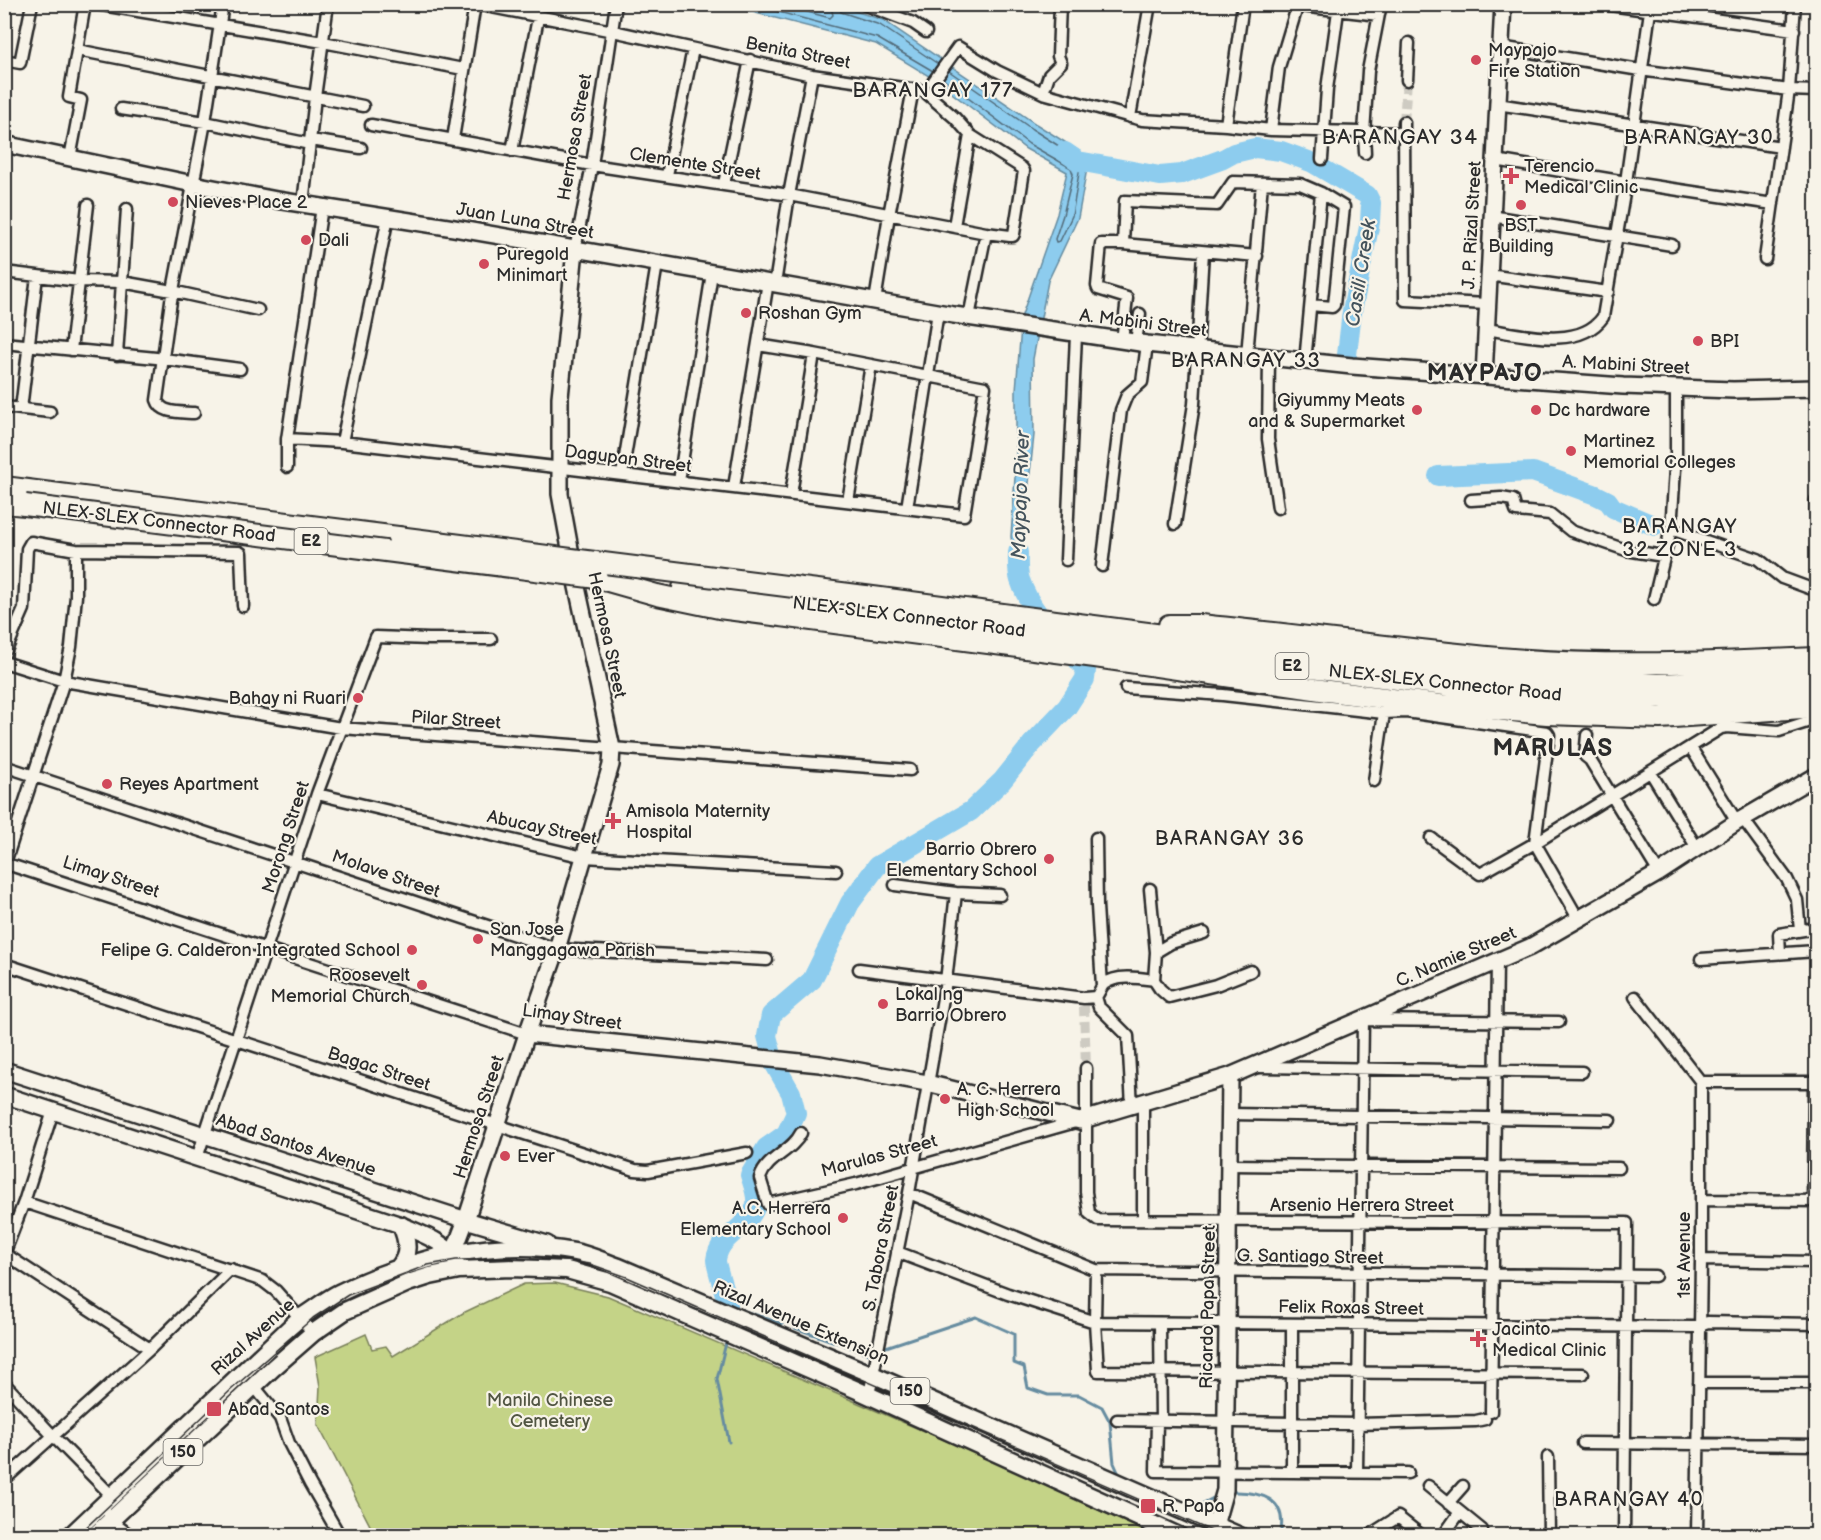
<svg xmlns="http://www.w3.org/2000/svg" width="1821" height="1540" viewBox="0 0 1821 1540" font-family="'Balsamiq Sans',sans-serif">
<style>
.green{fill:#c4d387;stroke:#787f59;stroke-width:1.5}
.water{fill:#8dccee;stroke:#668ca0;stroke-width:1.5}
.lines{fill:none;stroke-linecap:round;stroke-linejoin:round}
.shore{stroke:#526b79;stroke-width:1.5}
.stream{stroke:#668ca0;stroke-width:3}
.river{stroke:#8dccee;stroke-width:20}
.street-tunnel{stroke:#cecbc2;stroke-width:10;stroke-dasharray:10 5;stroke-linecap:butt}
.street-casing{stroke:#2b2b2b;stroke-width:15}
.secondary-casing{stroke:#2b2b2b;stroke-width:20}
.primary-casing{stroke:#2b2b2b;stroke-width:21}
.highway-casing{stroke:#2b2b2b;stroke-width:24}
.street{stroke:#f7f3e8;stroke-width:10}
.secondary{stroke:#f7f3e8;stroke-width:15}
.primary{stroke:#f7f3e8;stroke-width:16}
.highway{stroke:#f7f3e8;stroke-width:20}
.tram{stroke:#2b2b2b;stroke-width:1.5}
.highway-bridge-casing{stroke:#2b2b2b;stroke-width:24;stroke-linecap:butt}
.highway-bridge{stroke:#f7f3e8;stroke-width:20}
.poi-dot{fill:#d1495b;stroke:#f7f3e8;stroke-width:2}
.labels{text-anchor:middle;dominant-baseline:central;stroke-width:4.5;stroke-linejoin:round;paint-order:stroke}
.shield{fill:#f7f3e8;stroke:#686764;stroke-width:1.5}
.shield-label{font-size:16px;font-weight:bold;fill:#2b2b2b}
.poi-label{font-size:18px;fill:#2b2b2b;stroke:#f7f3e8;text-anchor:start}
.street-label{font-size:18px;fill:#2b2b2b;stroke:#f7f3e8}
.park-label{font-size:18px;fill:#515542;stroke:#f7f3e8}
.neighbourhood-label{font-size:20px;letter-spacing:1.5px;fill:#2b2b2b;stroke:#f7f3e8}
.water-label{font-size:20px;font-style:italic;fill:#44535c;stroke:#f7f3e8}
.quarter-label{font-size:21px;letter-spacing:1.5px;fill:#2b2b2b;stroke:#f7f3e8}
.district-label{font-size:24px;font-weight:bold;letter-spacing:1.5px;fill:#2b2b2b;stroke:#f7f3e8}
</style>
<rect width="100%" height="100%" fill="#f7f3e8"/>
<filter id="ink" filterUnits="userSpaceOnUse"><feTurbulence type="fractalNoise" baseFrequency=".0167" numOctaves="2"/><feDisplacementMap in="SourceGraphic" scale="12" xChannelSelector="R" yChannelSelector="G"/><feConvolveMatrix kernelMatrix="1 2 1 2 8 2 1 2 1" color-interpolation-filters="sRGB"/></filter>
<g filter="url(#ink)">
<path class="green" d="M555,1283L608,1296L968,1450L1153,1535H375L318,1425L320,1386L315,1357L366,1334L372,1349L386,1346L393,1356L463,1313L524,1284Z"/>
<path class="water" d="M725,5H836L883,20L1036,124L1089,157L1078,218L1048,281L1033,359L1034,435L1019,578L1011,537L1016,462V390L1022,315L1057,214L1067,172L1026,149L929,76L876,44Z"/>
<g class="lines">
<path class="shore" d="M748,4L877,38L933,71
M778,4L830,18L833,15L830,4
M838,4L841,12L880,25L938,64
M943,79L1029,144L1071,168L1073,174L1063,215L1055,239L1056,242L1060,241L1072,216L1081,160L1032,129L949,71"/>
<path class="stream" d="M733,1307L782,1324
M795,1328L870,1354L874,1352
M726,1343L717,1379L729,1442
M880,1349L976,1317L1014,1334V1363L1024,1367L1028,1388L1048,1395H1079L1102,1407L1110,1422L1114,1463L1118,1472L1122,1476
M1230,1492C1260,1491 1289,1498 1280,1536
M1190,1506L1196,1507L1217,1496"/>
<path class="river" d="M1065,152L1078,161L1160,176L1182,174L1223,159L1234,153L1255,148L1281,151L1311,162L1367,195L1371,203L1370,222L1352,311L1347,355
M1438,476L1533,472L1596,495L1608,501L1613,508L1655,526
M772,1055L767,1036L771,1015L812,980L850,903L877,866L971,811L1002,781L1031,745L1067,707L1085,679L1086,670C1063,641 1032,616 1020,580C1017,571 1018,560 1018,552
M728,1305C726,1296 716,1267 716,1260C719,1235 747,1229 755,1208C759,1198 753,1185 750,1175L766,1148L786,1134L796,1113L791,1093L774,1063"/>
<path class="street-tunnel" d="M1404,122L1407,80
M1084,1006L1086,1068"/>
<g class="street-casing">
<path id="street" d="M96,4L323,42L463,69
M863,4L913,23L926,32
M1602,4L1794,30
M1292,5L1379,15
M1500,47L1640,70L1789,90L1816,91
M77,50L363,106
M4,60L20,63L32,4
M1407,80L1409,43
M933,82L958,47L997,71L1043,93L1142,120L1226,125L1271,130L1403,133
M1043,93L1049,75L1061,63L1058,56L1060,4
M1497,104L1781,147
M121,109L205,122L310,144
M1130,117L1150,4
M1404,122L1405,300L1487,304
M371,125L592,165L789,195L986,233L1010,236H1013L1014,234L1024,171L1022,168L970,135L955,118L924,91L812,75L613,31L476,4
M1226,125L1243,4
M1271,130L1279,67L1298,4
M453,139L475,4
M311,140L361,148
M512,151L538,18
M1365,153L1364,133L1368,71L1381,4
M70,158L81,100L69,97L85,4
M1322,159L1327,89L1339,4
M1495,160L1626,182L1773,204
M667,175L693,49
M724,184L750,60
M303,204L315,97L328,4
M1491,216L1672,245
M954,226L970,135
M1123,244L1257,256
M575,250L592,165L616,4
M1765,259L1789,90L1795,4
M4,272L79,281L122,282L172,291L258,310
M1488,275L1608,292
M775,284L789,195L812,75
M875,301L889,215L913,89
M969,317L986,233
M1486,329C1520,334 1579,351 1603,317L1626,182L1651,4
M1122,341L1127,298L1098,289L1097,286L1101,244H1123L1125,201L1217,205L1233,182L1300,184L1321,193L1344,207L1334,305L1332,307L1311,305
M1136,342L1140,314
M4,343L156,358L240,369
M71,350L88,205
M117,355L127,209
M1247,355L1262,183
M1269,358L1268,439L1278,508
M1305,362L1321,193
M4,407L50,412
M21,409L37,276
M194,413C181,412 161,414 157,400L171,301L205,122L223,4
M287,439L342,442L964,515L985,387L814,354L758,345
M342,442L388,217
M287,467V439L322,207
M622,475L657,264
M679,481L712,273
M734,487L768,282
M791,494L814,354
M1471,500L1501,498L1513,500L1516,511L1550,514L1571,531L1626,550L1663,556
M848,501L871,365
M907,508L938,312
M1816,512V500
M1175,524L1194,404L1203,252
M1671,529L1758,559L1782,578L1809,588L1816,589
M1066,560L1076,335
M1102,566L1121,410L1127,395L1142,382L1147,344
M1654,599L1671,529L1676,454V388
M4,655L24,609L27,549L31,542L76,550L239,552L241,553L243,606
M4,662L64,681L341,728L910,770
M1126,688L1223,695L1384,713L1406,712L1547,732L1549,735L1535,843L1579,920
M1587,735L1585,756L1590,760L1659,873
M1691,748L1737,822
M4,766L557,949L767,960
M1651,773L1697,848
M1374,781L1384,713
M317,794L584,857L836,871
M1743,819L1787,879L1797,900L1800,930
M1096,838L1097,906L1102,986
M1431,838L1480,874L1535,843L1721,728L1727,727L1779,731L1816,719
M4,863L527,1034
M4,866L64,681L71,647L76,596V550
M895,885L956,893L1000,895
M1150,889L1156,952L1154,980L1160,989L1169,997L1216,985L1251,971
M1156,952L1171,943L1204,933
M1780,953L1779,934L1816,928
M1701,959L1816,951
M4,964L635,1170L648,1171L747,1153
M859,969L1084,998L1096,997C1099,993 1101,987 1104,984C1117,974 1140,978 1154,980
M1096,997L1099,1007L1128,1036L1132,1106
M1635,997L1701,1082V1260L1697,1536
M1258,1067L1582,1072
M1086,1068V1192L1089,1213L1098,1220L1627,1223L1624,1536
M1701,1082H1816
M1230,1114L1610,1120
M801,1133C792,1152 767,1157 760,1178L768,1204L856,1184L1079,1121
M197,1158L317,794L376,637L429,639H491
M1229,1165L1619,1168
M909,1193L1096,1270L1655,1276
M1701,1200L1816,1201
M1813,1201L1814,1082
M24,1202L263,1281L276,1291L313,1333
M1143,1219V1102
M897,1252L1008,1294L1095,1322L1694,1327L1708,1322L1816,1324
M4,1254L24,1202L53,1111
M5,1254L150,1349
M1701,1260L1816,1262
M1096,1270L1095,1322L1098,1371L1583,1374
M1160,1323L1161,1421
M4,1383L53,1436L112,1496
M1699,1383H1816
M253,1385L280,1418L289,1443L310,1484L340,1536
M869,1395L909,1193L946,981L956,893
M1491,1412L1497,961
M1117,1420L1358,1424L1476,1421L1485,1419
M1157,1421L1156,1471L1408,1473
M1583,1443L1816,1445
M1548,1457L1549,1536
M1292,1471V1324
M1357,1472L1363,1020L1559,1022
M4,1480L150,1349L231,1269
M1428,1486L1482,1530
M1448,1503L1463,1486
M109,1515L119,1527L131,1536
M1368,1536L1398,1517L1422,1536
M1443,1536L1460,1512"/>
</g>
<g class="secondary-casing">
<path id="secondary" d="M4,144L193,184L277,200L454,228L954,315L1147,344L1352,366L1623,386L1733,390L1816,388
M1484,376L1503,4
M527,1034L820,1064L927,1083L1080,1121L1230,1076L1530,947L1659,873L1737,822L1816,776
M4,1070L466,1220L547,1244
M4,1095L401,1225C419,1233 450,1243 456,1262
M453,1254L466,1220L527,1034L557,949L611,765L612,748L577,587L560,494V397L575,250
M1212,1536L1225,1490L1230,1076"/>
</g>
<g class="primary-casing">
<path id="primary" d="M398,1268C410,1255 408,1241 401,1225
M70,1536L300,1318C313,1310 325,1300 339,1293C411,1257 496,1237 575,1252C590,1255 605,1262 619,1267L873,1375L1240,1536
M94,1536L273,1368L313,1333L345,1311L408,1283L430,1276L459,1270L511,1268L567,1270L610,1282L857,1390L1179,1536"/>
</g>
<g class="highway-casing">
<path id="highway" d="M4,487L398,537
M4,503L25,505
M597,578L657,595L719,608L1095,657L1328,691L1440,705L1547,714L1660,718L1816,707
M683,588L1492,691C1600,700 1709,700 1816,691
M865,596L1331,657L1495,676L1658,684L1816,677
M1169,625H1200C1300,635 1399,649 1499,658C1605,667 1710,663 1816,658"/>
</g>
<use href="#street" class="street"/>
<use href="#secondary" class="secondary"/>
<use href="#primary" class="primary"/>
<use href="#highway" class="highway"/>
<path class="tram" d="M77,1536L232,1389L313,1318L348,1295L428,1265L456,1260L551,1259L590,1264L627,1277L1223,1536"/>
<g class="highway-bridge-casing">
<path id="highway-bridge" d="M25,505L597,578
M398,537L865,596"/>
</g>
<use href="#highway-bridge" class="highway-bridge"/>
</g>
</g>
<g class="poi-dot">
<circle cx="1476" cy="60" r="6"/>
<path d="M1508 167h6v6h6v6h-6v6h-6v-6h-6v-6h6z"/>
<circle cx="173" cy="202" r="6"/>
<circle cx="1521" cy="205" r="6"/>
<circle cx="306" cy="240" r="6"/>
<circle cx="484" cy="264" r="6"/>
<circle cx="746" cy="313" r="6"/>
<circle cx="1698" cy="341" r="6"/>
<circle cx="1417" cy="410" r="6"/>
<circle cx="1536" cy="410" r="6"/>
<circle cx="1571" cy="451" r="6"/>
<circle cx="358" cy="698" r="6"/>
<circle cx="107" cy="784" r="6"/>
<path d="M610 812h6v6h6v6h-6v6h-6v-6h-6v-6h6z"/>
<circle cx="1049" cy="859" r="6"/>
<circle cx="478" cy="939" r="6"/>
<circle cx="412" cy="950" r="6"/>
<circle cx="422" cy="985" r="6"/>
<circle cx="883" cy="1004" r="6"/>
<circle cx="945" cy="1099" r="6"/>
<circle cx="505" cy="1156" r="6"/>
<circle cx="843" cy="1218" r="6"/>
<path d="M1475 1330h6v6h6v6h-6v6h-6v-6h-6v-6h6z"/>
<rect x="206" y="1401" width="16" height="16" rx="3"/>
<rect x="1140" y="1498" width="16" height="16" rx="3"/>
</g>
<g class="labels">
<g class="shield">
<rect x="294.5" y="528" width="33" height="26" rx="4.5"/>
<rect x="1275.5" y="653" width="33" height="26" rx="4.5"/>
<rect x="890.5" y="1378" width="39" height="26" rx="4.5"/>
<rect x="163.5" y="1439" width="39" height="26" rx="4.5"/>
</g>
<g class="shield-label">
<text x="311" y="541">E2</text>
<text x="1292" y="666">E2</text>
<text x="910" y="1391">150</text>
<text x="183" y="1452">150</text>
</g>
<g class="poi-label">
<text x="1488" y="50">Maypajo<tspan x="1488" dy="21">Fire Station</tspan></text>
<text x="1524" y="166">Terencio<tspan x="1524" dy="21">Medical Clinic</tspan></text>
<text x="185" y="202">Nieves Place 2</text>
<text x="1521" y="225" text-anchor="middle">BST<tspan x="1521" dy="21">Building</tspan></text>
<text x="318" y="240">Dali</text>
<text x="496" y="254">Puregold<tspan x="496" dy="21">Minimart</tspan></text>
<text x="758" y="313">Roshan Gym</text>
<text x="1710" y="341">BPI</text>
<text x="1405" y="400" text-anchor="end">Giyummy Meats<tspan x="1405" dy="21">and &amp; Supermarket</tspan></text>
<text x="1548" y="410">Dc hardware</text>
<text x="1583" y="441">Martinez<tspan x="1583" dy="21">Memorial Colleges</tspan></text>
<text x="346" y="698" text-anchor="end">Bahay ni Ruari</text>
<text x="119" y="784">Reyes Apartment</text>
<text x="626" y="811">Amisola Maternity<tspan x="626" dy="21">Hospital</tspan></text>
<text x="1037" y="849" text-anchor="end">Barrio Obrero<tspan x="1037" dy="21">Elementary School</tspan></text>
<text x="490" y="929">San Jose<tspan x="490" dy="21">Manggagawa Parish</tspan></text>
<text x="400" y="950" text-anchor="end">Felipe G. Calderon Integrated School</text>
<text x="410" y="975" text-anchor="end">Roosevelt<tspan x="410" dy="21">Memorial Church</tspan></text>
<text x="895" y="994">Lokal ng<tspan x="895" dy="21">Barrio Obrero</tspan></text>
<text x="957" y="1089">A. C. Herrera<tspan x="957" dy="21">High School</tspan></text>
<text x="517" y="1156">Ever</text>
<text x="831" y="1208" text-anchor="end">A.C. Herrera<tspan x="831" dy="21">Elementary School</tspan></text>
<text x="1492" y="1329">Jacinto<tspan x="1492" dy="21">Medical Clinic</tspan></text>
<text x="228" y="1409">Abad Santos</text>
<text x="1162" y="1506">R. Papa</text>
</g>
<g class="street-label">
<text transform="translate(798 53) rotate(11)">Benita Street</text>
<text transform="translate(575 137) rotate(-80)">Hermosa Street</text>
<text transform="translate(695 164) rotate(9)">Clemente Street</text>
<text transform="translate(525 221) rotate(10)">Juan Luna Street</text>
<text transform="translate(1472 225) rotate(-87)">J. P. Rizal Street</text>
<text transform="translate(1143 323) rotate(7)">A. Mabini Street</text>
<text transform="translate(1626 365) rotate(3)">A. Mabini Street</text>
<text transform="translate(628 459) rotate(7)">Dagupan Street</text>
<text transform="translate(159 522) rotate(7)">NLEX-SLEX Connector Road</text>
<text transform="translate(909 617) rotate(7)">NLEX-SLEX Connector Road</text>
<text transform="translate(607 635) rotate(78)">Hermosa Street</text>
<text transform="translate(1445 683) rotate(6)">NLEX-SLEX Connector Road</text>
<text transform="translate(456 720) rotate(4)">Pilar Street</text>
<text transform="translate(542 828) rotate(12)">Abucay Street</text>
<text transform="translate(286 837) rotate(-72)">Morong Street</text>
<text transform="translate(386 874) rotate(19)">Molave Street</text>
<text transform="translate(111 877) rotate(18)">Limay Street</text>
<text transform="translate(1456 957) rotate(-23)">C. Namie Street</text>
<text transform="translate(572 1017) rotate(8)">Limay Street</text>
<text transform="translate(379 1069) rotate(18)">Bagac Street</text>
<text transform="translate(479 1117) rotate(-72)">Hermosa Street</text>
<text transform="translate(296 1145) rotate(18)">Abad Santos Avenue</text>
<text transform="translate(879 1156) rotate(-15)">Marulas Street</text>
<text x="1362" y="1205">Arsenio Herrera Street</text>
<text transform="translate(881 1248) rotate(-79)">S. Tabora Street</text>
<text transform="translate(1684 1255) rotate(-90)">1st Avenue</text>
<text transform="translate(1310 1257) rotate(1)">G. Santiago Street</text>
<text transform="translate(1208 1307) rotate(-89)">Ricardo Papa Street</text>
<text transform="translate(1351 1308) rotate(1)">Felix Roxas Street</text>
<text transform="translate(801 1323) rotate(23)">Rizal Avenue Extension</text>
<text transform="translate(253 1337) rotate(-42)">Rizal Avenue</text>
</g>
<g class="park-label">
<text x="550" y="1400">Manila Chinese<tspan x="550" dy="21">Cemetery</tspan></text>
</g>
<g class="neighbourhood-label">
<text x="1699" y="138">BARANGAY 30</text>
<text x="1246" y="361">BARANGAY 33</text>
<text x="1680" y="527">BARANGAY<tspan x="1680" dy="23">32 ZONE 3</tspan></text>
<text x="1230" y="839">BARANGAY 36</text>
<text x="1629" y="1500">BARANGAY 40</text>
</g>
<g class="water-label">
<text transform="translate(1361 273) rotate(-81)">Casili Creek</text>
<text transform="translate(1021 495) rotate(-88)">Maypajo River</text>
</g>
<g class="quarter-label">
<text x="933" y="90">BARANGAY 177</text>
<text x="1400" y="137">BARANGAY 34</text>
</g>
<g class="district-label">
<text x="1485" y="373">MAYPAJO</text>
<text x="1553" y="748">MARULAS</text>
</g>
</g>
<rect width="1821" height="1540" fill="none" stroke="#f7f3e8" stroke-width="24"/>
<rect x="12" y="12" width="1797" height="1516" fill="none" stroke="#2b2b2b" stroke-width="2" filter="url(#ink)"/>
</svg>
